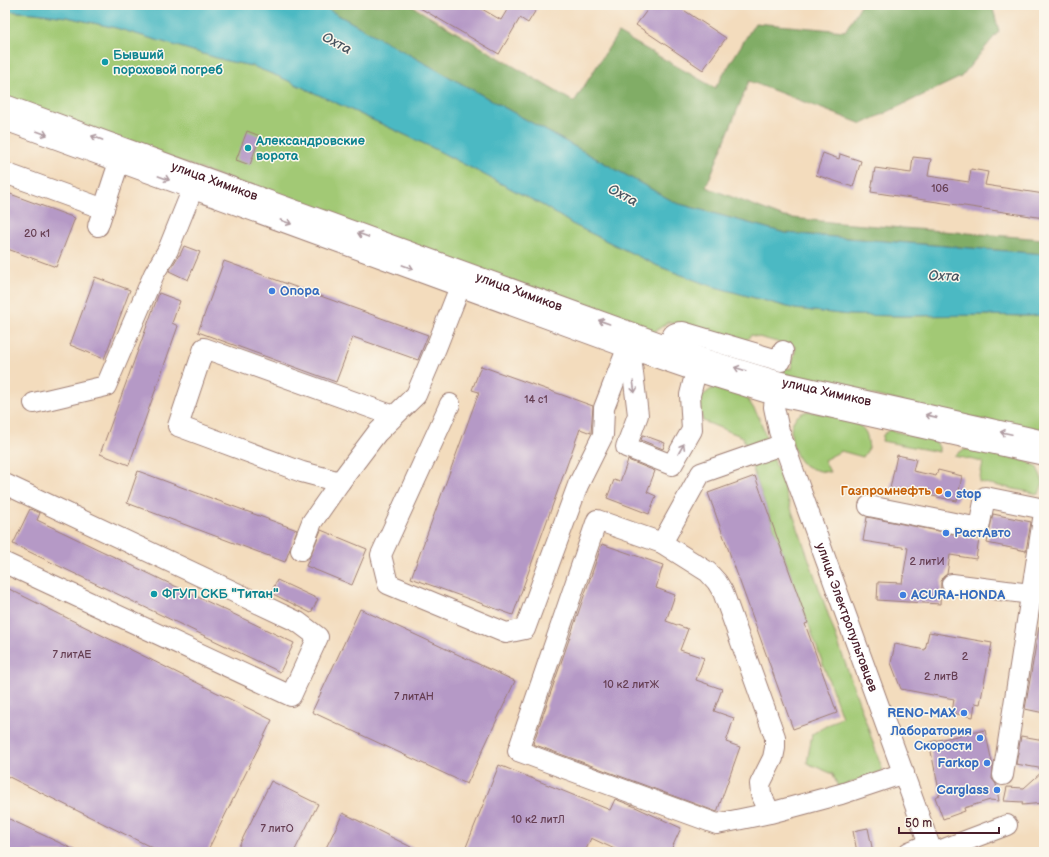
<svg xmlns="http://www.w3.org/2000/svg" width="1049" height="857" viewBox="0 0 1049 857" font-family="'Balsamiq Sans',sans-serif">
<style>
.green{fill:#a2c974;stroke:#767450}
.forest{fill:#81ad66;stroke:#666648}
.water{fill:#4bb9c3;stroke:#4a6c77}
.building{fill:#b599c6}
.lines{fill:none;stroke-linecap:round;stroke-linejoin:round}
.minor-casing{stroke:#9e7e74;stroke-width:22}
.minor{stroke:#fff;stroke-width:20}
.oneway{stroke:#ae9aa0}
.culture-dot{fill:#0f9aa8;stroke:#fbf7ec;stroke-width:1.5}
.shop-dot{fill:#3f7fe0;stroke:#fbf7ec;stroke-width:1.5}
.food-dot{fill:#e8710a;stroke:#fbf7ec;stroke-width:1.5}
.labels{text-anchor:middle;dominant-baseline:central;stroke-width:3;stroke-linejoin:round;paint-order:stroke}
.number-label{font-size:11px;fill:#653e52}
.culture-label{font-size:13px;font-weight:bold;fill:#0d838f;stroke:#fbf7ec;text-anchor:start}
.street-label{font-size:13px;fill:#4a1f2b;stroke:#fbf7ec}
.shop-label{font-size:13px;font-weight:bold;fill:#366cbe;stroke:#fbf7ec;text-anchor:start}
.food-label{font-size:13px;font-weight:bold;fill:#c56008;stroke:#fbf7ec;text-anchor:end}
.water-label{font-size:14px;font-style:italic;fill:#4a5560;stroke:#fbf7ec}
</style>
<rect width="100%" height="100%" fill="#fbf7ec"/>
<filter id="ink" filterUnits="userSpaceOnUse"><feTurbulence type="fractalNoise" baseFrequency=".025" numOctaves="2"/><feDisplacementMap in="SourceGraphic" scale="8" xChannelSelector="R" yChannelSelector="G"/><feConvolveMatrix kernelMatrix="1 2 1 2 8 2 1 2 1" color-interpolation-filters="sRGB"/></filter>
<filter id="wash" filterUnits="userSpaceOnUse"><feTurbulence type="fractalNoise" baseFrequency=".012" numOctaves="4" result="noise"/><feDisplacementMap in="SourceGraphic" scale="16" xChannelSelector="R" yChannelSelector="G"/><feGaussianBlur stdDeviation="0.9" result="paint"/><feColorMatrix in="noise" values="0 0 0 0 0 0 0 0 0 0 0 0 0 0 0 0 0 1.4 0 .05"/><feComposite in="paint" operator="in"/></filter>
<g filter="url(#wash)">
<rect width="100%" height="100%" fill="#f3dcbd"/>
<path class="green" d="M5,11L35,13L67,17L116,28L227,61L252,66L280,77L429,146L544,206L572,224L658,266L708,285L795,309L850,315L902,316L987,315L1026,316L1044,315V434L789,376L676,343L684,339L791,369L796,347L751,335L744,343L668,322L653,333L5,98Z
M714,387L745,395L759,417L883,771L838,787L833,774L807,763L812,734L842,717L755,476L743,437L703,421L697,400Z
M808,411C826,415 857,416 866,433C868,437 868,444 869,448L863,457L841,451L824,460L830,472C821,472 808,469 801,462C797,458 795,451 793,445C789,429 790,416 808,411Z
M889,430L935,441L939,447V452L882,441L883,435Z
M973,449L1026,461L1036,466L1040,474L1043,482L1039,494L979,482L983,462L954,456L963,450Z"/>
<path class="forest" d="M320,5H410L574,102L618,33L715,88L755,23L845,31L861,5H992L999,31L961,77L862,124L749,81L706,187L784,217L839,223L1044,239V254L785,233L676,203Z"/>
<path class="water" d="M5,5H320L676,203L785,233L1044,254V315L1027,316L987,315L902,316L850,315L795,309L708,285L658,266L572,224L544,206L429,146L280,77L252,66L227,61L116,28L67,17L35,13L5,11Z"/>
<g id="blocks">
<path class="building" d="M415,5H475L501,20L510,5H539L528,23L520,18L499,54Z
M651,5H676L726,38L703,70L636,25Z
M247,131L260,136L250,165L236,160Z
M823,153L839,159L840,154L861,161L853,187L816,175Z
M913,157L931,159L928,176L969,182L971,169L988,172L985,185L1044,194V218L871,192L875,168L911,173Z
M5,192L75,218L56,267L5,248Z
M184,246L200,252L188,280L169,271L179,255H180Z
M224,261L428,335L418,360L353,337L336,382L198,332Z
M95,277L130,290L104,359L70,345Z
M159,293L180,301L172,323L178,326L129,465L100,454Z
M481,366L593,406L591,433L580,429L513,615L411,578L479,392L472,390Z
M643,435L665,443L663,449L641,440Z
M897,455L916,459L913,471L936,476L938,470L962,476L957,501L932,496L933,493L909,488L908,493L890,489Z
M628,460L655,471L647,492L656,496L649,514L607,498L614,480L620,482Z
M138,471L297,530L285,562L127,503Z
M755,476L808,623L805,624L837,713L793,729L708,493Z
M30,509L40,513L37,520L294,643L280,672L13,544Z
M993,514L1031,522L1026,551L987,543Z
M867,517L979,539L976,559L950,555L947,574L943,577L941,582L940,604L877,600L878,582L902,583L908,548L863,541Z
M321,530L367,549L352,585L306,566Z
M602,544L663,565L656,588L675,595L666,621L688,629L680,650L704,658L696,680L722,689L714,711L734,718L726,742L740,747L717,812L533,744Z
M277,580L318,599L311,613L271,593Z
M5,587L272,720L207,852H161L5,775Z
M360,609L515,681L467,784L312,712Z
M1039,627L1044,628V713L1025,709Z
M929,632L992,643L980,704L975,703L973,717L952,713L954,699L901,689L891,663L895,644L925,650Z
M985,730L993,767L992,779L996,784L999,801L990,800L964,808L965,811L943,819L935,797L940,795L929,742Z
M1021,736L1044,740V769L1016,764Z
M499,765L610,810L615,799L633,806L681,828L670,852H621L591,838L585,852H464Z
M1044,770V803L1022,805L1023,802L1004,801L1007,787L1024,788Z
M271,781L318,804L294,852H236Z
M343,813L421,852H324Z
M5,817L79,852H5Z
M868,828L873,852H857L853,831Z"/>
</g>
</g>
<g filter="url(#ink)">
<use href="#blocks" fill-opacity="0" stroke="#9e7e74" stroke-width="1"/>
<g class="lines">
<g class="minor-casing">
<g id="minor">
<path id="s1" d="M5,105L701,358L777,381L1044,441"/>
<path d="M5,120L626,347L696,371L775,395L1044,455"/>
<path d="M5,173L104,209"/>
<path d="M98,226L123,150"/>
<path d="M669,346C672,336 671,332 683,332L781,361L783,351"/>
<path d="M630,348L638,415L626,447L672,465L692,430L690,395L696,371"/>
<path id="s2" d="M777,383L774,407L779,431L932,852"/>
<path d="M34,403L106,386L154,274L168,250L193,188"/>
<path d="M450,404L381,555L388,584L506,633L525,629L578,485L603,435L604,408L632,336"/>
<path d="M340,482L302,472L178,426L204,348L394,416"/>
<path d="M5,484L298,622L318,637L291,696L5,563"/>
<path d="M869,506L979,528L985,497L1044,509"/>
<path d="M662,543L701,473L784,444"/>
<path d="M301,550L312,522L340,482L377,433L416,395L436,348L465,274"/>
<path d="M952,584L1031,594"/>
<path d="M1003,775L1044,513"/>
<path d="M770,813L717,824L518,751L597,520L662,543L708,572L717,582L723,592L775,737V748L773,758L760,784L761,794L770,813L841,794L904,773"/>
<path d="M909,852L929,844"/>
<path d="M936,852L1007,825"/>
</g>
</g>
<use href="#minor" class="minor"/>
</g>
<defs><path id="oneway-shaft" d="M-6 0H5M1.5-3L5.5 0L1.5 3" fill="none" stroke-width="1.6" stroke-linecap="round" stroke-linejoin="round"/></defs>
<g class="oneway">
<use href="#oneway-shaft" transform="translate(42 133) rotate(20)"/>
<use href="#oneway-shaft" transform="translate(97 138) rotate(-160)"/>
<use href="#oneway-shaft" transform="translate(164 178) rotate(20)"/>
<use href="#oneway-shaft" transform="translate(286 222) rotate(20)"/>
<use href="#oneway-shaft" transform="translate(363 235) rotate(-160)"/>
<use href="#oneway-shaft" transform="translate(408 267) rotate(20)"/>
<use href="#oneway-shaft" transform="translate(604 322) rotate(-161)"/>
<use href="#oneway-shaft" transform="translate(740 369) rotate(-163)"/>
<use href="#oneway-shaft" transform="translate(634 387) rotate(82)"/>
<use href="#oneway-shaft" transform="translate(931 416) rotate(-167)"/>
<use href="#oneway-shaft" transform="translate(1006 433) rotate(-168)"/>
<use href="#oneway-shaft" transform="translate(681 449) rotate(-61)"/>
</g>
</g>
<g class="culture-dot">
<circle cx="105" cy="62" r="4"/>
<circle cx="248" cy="148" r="4"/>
<circle cx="154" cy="594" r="4"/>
</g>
<g class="shop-dot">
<circle cx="272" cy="291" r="4"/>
<circle cx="948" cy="494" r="4"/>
<circle cx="946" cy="533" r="4"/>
<circle cx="903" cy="595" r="4"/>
<circle cx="964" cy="713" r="4"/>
<circle cx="980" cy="738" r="4"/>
<circle cx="987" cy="763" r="4"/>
<circle cx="997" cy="790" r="4"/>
</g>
<circle class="food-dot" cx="939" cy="491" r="4"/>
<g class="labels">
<g class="number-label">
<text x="940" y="188">106</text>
<text x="37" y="233">20 к1</text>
<text x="536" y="399">14 с1</text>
<text x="927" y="561">2 литИ</text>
<text x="72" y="654">7 литАЕ</text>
<text x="965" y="656">2</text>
<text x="941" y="676">2 литВ</text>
<text x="631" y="684">10 к2 литЖ</text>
<text x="414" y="696">7 литАН</text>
<text x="538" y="819">10 к2 литЛ</text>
<text x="277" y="828">7 литО</text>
</g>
<g class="culture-label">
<text x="113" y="55">Бывший<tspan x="113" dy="15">пороховой погреб</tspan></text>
<text x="256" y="141">Александровские<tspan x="256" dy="15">ворота</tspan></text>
<text x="162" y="594">ФГУП СКБ "Титан"</text>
</g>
<g class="street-label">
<text stroke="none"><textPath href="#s1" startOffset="223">улица Химиков</textPath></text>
<text stroke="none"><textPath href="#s1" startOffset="547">улица Химиков</textPath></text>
<text stroke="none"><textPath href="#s1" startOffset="871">улица Химиков</textPath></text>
<text stroke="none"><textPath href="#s2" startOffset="247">улица Электропультовцев</textPath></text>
</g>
<g class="shop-label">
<text x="280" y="291">Опора</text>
<text x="956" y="494">stop</text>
<text x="954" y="533">РастАвто</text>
<text x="911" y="595">ACURA-HONDA</text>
<text x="956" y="713" text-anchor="end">RENO-MAX</text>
<text x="972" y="731" text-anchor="end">Лаборатория<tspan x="972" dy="15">Скорости</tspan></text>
<text x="979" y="763" text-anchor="end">Farkop</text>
<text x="989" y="790" text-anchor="end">Carglass</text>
</g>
<g class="food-label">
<text x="931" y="491">Газпромнефть</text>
</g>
<g class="water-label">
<text transform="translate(337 43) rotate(28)">Охта</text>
<text transform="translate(623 195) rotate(28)">Охта</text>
<text transform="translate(944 276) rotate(2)">Охта</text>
</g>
</g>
<rect width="1049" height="857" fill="none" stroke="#fbf7ec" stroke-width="20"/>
<path d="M899 827v6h100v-6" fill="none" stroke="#4a1f2b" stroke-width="2"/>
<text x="905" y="827" font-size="12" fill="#4a1f2b" stroke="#fbf7ec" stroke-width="3" paint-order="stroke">50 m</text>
</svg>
